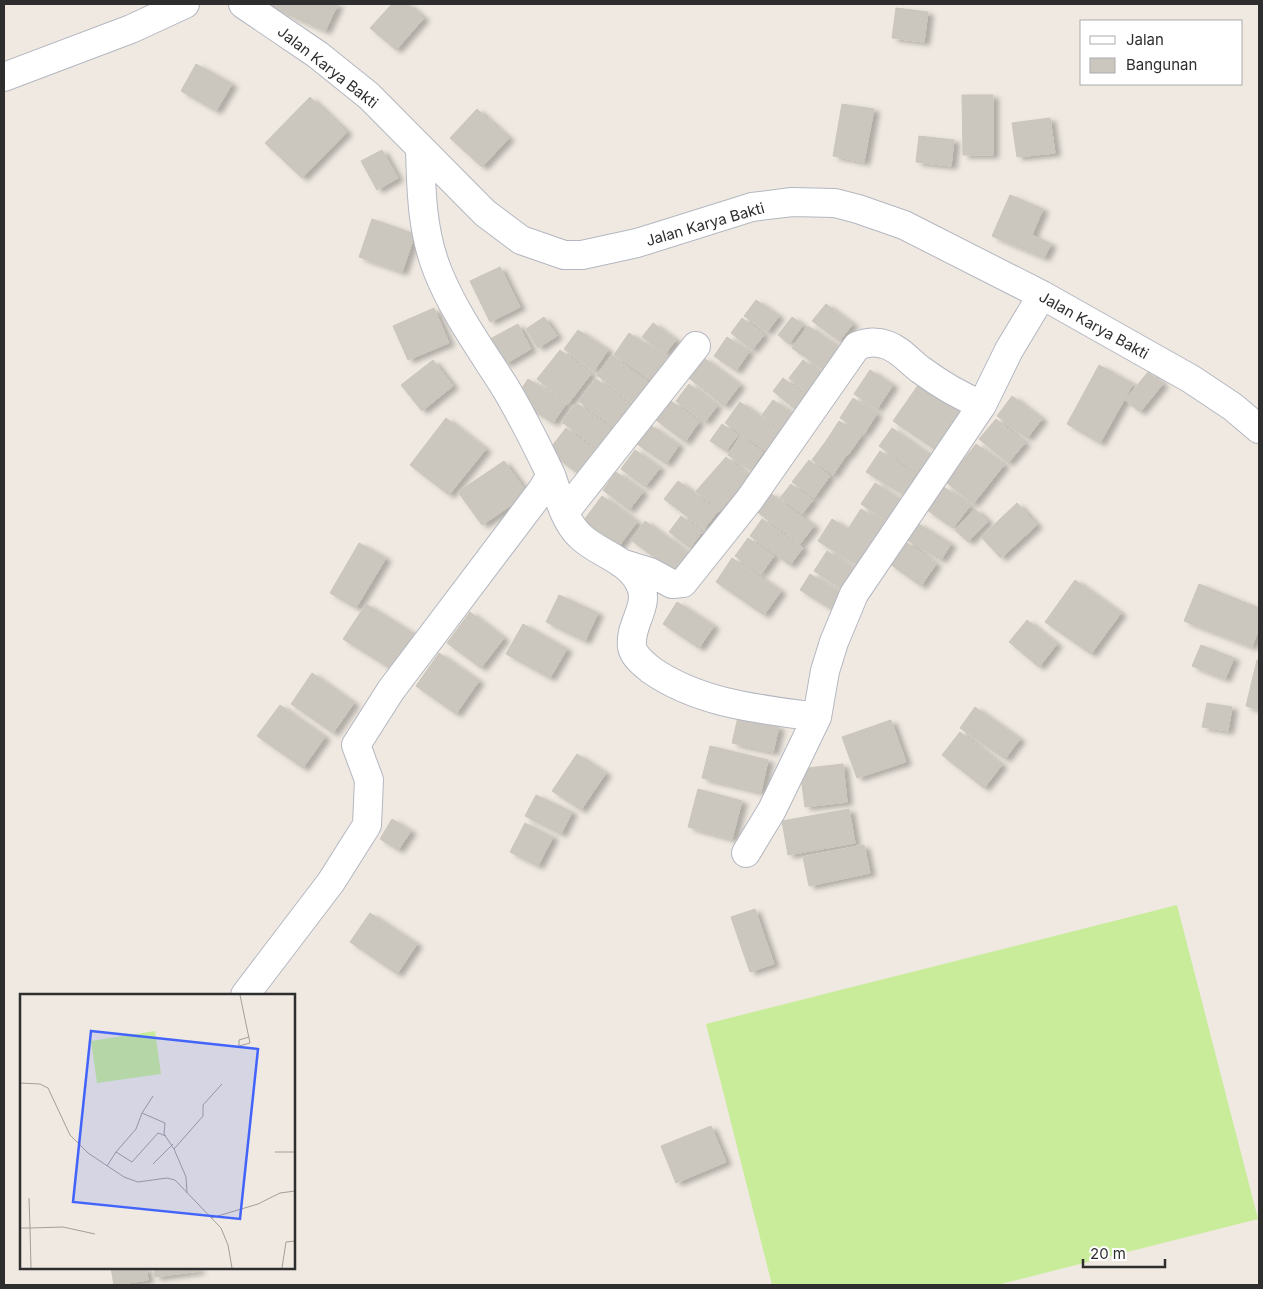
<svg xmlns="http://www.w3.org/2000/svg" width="1263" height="1289" viewBox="0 0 1263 1289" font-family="Inter,sans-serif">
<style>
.pitch{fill:#c9ec9a}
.building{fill:#cbc7bf;stroke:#cbc5ba;filter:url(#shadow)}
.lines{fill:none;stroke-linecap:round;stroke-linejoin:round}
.minor-casing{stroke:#b4b7c1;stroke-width:30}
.minor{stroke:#fff;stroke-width:28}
.labels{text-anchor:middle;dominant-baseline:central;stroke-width:4;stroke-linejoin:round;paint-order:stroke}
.street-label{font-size:15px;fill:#2e2e2e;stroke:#fff}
.inset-road{fill:none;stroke:#a29e99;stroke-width:1}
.view{fill:#4264fb;fill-opacity:0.15;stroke:#4264fb;stroke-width:2.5}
.inset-edge{fill:none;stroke:#2e2e2e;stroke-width:2.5}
</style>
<defs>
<filter id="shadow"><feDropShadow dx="5.5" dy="3" stdDeviation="2.5" flood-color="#0004"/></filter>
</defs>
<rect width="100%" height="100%" fill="#efe9e1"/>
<path class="pitch" d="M1177,905L1258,1219L997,1285H772L706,1024Z"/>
<path class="building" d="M273,4H338L325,31L271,7Z
M392,4H408L424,18L396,50L370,28Z
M896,8L928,12L924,42L892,38Z
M196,64L232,84L216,111L181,91Z
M962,95H993V155H963Z
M310,97L347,132L302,178L265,143Z
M842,104L874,109L864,162L833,156Z
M477,109L509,138L482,167L450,138Z
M1050,118L1055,153L1017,157L1012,123Z
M919,136L954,140L951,166L916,162Z
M382,150L398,178L377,190L361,161Z
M1010,195L1043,209L1032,235L1051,244L1044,258L992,236Z
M372,219L415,234L402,272L359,257Z
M500,267L520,307L490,322L470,281Z
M756,300L779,316L767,332L744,316Z
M826,304L853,324L839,341L812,321Z
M434,308L449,343L408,360L393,326Z
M544,317L557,336L538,348L526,329Z
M792,317L803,325L789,344L778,335Z
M742,318L764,335L752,350L731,333Z
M653,323L676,340L665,354L642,337Z
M518,324L531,349L505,364L490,339Z
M808,326L843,350L827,372L792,348Z
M578,330L608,350L594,371L564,349Z
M629,333L669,361L654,382L614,355Z
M727,337L749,352L736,371L714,356Z
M560,350L591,374L568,404L537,379Z
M612,355L648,382L633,403L597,375Z
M704,358L740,385L724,406L689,378Z
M433,360L453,386L422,411L401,385Z
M803,360L824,376L809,394L789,378Z
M1099,365L1133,384L1100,443L1067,424Z
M870,370L893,385L877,409L854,394Z
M1148,372L1163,384L1140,412L1125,400Z
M783,378L807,397L796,410L773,391Z
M528,379L566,404L553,423L515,399Z
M596,379L630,405L613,427L579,401Z
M921,381L968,415L940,453L893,421Z
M689,384L717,406L705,422L676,401Z
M1012,396L1042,419L1027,438L997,416Z
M853,398L877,414L864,434L840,418Z
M773,400L793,414L781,429L762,415Z
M671,401L699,422L685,442L656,420Z
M740,402L784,433L769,453L725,423Z
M576,403L612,429L597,449L562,422Z
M446,418L486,449L449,495L410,465Z
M996,419L1025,443L1008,463L979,439Z
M839,421L862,435L848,455L826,441Z
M722,424L738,435L726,451L710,441Z
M650,425L679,445L666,464L637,444Z
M566,428L598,452L580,475L548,451Z
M892,428L933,457L920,475L879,446Z
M740,436L763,452L751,470L728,455Z
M826,441L847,454L833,475L812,460Z
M976,444L1004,465L973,504L946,482Z
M635,450L660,468L645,487L621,469Z
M880,451L917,475L904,495L866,472Z
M726,457L749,476L720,511L696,491Z
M809,460L830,476L814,498L792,482Z
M504,461L528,494L482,525L458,492Z
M616,472L643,492L629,510L603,490Z
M678,481L718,511L704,529L664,499Z
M875,483L905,503L891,524L861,504Z
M791,484L813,500L802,514L780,498Z
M944,487L970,506L953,528L927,510Z
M770,493L814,526L800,544L756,511Z
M602,496L637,522L616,550L581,524Z
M1017,503L1037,525L1001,558L981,537Z
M861,509L888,526L862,568L818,541L832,519L848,529Z
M975,509L988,521L968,542L955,530Z
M681,516L702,532L690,548L669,532Z
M762,519L803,548L790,565L750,536Z
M645,521L695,558L681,577L631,540Z
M917,523L951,544L941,560L907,540Z
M748,538L774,556L761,574L735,556Z
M906,542L936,564L921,586L890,564Z
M359,543L386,558L356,608L330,593Z
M827,551L856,570L844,590L814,571Z
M732,558L781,591L764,615L716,582Z
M810,574L841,593L831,609L800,590Z
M1075,580L1121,613L1091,654L1045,622Z
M1199,584L1259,608V628L1252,647L1184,621Z
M559,595L598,613L585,641L546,622Z
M677,602L714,626L699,648L663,624Z
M366,604L414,634L391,669L343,639Z
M470,612L504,638L481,668L447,643Z
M1027,620L1057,644L1039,667L1009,642Z
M523,624L567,649L550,678L506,654Z
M1201,645L1234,658L1225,679L1192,666Z
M439,653L479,681L456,714L416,686Z
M1257,660H1259V710L1246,706Z
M312,673L354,703L333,733L291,704Z
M1207,703L1232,707L1228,731L1202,727Z
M280,705L325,737L303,768L257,736Z
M975,707L1020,739L1005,759L960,728Z
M738,717L779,727L773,752L732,743Z
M891,720L906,762L857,778L842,737Z
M960,732L1002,765L984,788L942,755Z
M710,746L768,760L761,792L702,778Z
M577,754L606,773L581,810L552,791Z
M843,764L847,802L805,807L800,769Z
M698,789L742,801L732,839L688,827Z
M536,795L572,812L561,834L525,816Z
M849,809L855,843L788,855L782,821Z
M392,819L411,831L398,850L380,839Z
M525,823L553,837L538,866L510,852Z
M864,845L870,873L809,886L803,857Z
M755,909L766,941L742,949L731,917Z
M370,913L417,944L397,974L350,942Z
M766,941L774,964L750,972L742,949Z
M711,1126L726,1162L676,1183L661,1146Z
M111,1268H146L148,1280L114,1285Z
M154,1268H199V1271L155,1277Z"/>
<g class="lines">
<g class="minor-casing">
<path id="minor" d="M243,4L318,55L369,96L485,213L521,240L564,255H582L637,243L752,207L792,202L835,203L858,209L904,225L1042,295L1191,379L1233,407L1259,429
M4,77L131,29L185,4
M551,475C558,494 564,521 580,536C597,553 627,559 639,582C652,605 629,623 632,647C634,657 644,664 651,670C700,704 760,709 817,717L772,810L746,853
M565,512L696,346
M621,563L650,572L672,584L683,583L750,499L857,346C868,342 876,341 887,345C901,350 910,362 921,370C940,384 960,396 982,405L1009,350L1042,295
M817,717L825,671L834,642L854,594L982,405
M245,995L331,882L367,825L369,780L356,745L391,690L542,490L551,475C536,444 521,413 503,384C480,348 454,312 438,272C422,233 421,190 420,148"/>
</g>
<use href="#minor" class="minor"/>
</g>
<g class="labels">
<g class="street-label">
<text transform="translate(328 67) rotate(38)">Jalan Karya Bakti</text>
<text transform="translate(705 224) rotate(-16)">Jalan Karya Bakti</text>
<text transform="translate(1094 325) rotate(29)">Jalan Karya Bakti</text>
</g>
</g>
<g transform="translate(20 994)">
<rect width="275" height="275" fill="#efe9e1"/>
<path d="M135,37L141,80L77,89L71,47Z" fill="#c9ec9a"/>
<path class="inset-road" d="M220,1L230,49L219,52V46L229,43M0,89L20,90L28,94L50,141L68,159L104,183L118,188L147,184L155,186L201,234L208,251L212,274M133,102L122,119L145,129L144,140L154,155M96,158L116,135L122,119M255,158H275M133,170L153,150M87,172L96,158L112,168L138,139L146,142M167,199L166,183L154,155L183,122V111L202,90M9,204L10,234L43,233L75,240M191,224L238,210L260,199L275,197M0,234H10L11,274M262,274L266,248L275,247"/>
<path class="view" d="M71,37L238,55L220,225L53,208Z"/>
<rect width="275" height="275" class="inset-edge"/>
</g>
<rect width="1263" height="1289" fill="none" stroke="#2e2e2e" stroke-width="10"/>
<rect x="1080" y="20" width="162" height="65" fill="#ffffff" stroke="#ababab"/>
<rect x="1090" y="36" width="25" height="8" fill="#ffffff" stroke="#ababab"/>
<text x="1126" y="45" font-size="15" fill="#2e2e2e">Jalan</text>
<rect x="1090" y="58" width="25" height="15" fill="#cbc7bf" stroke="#ababab"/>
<text x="1126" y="70" font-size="15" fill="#2e2e2e">Bangunan</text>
<path d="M1083 1259v8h82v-8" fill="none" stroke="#2e2e2e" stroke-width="2.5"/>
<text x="1090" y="1259" font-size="15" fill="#2e2e2e" stroke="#ffffff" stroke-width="4" paint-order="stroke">20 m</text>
</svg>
